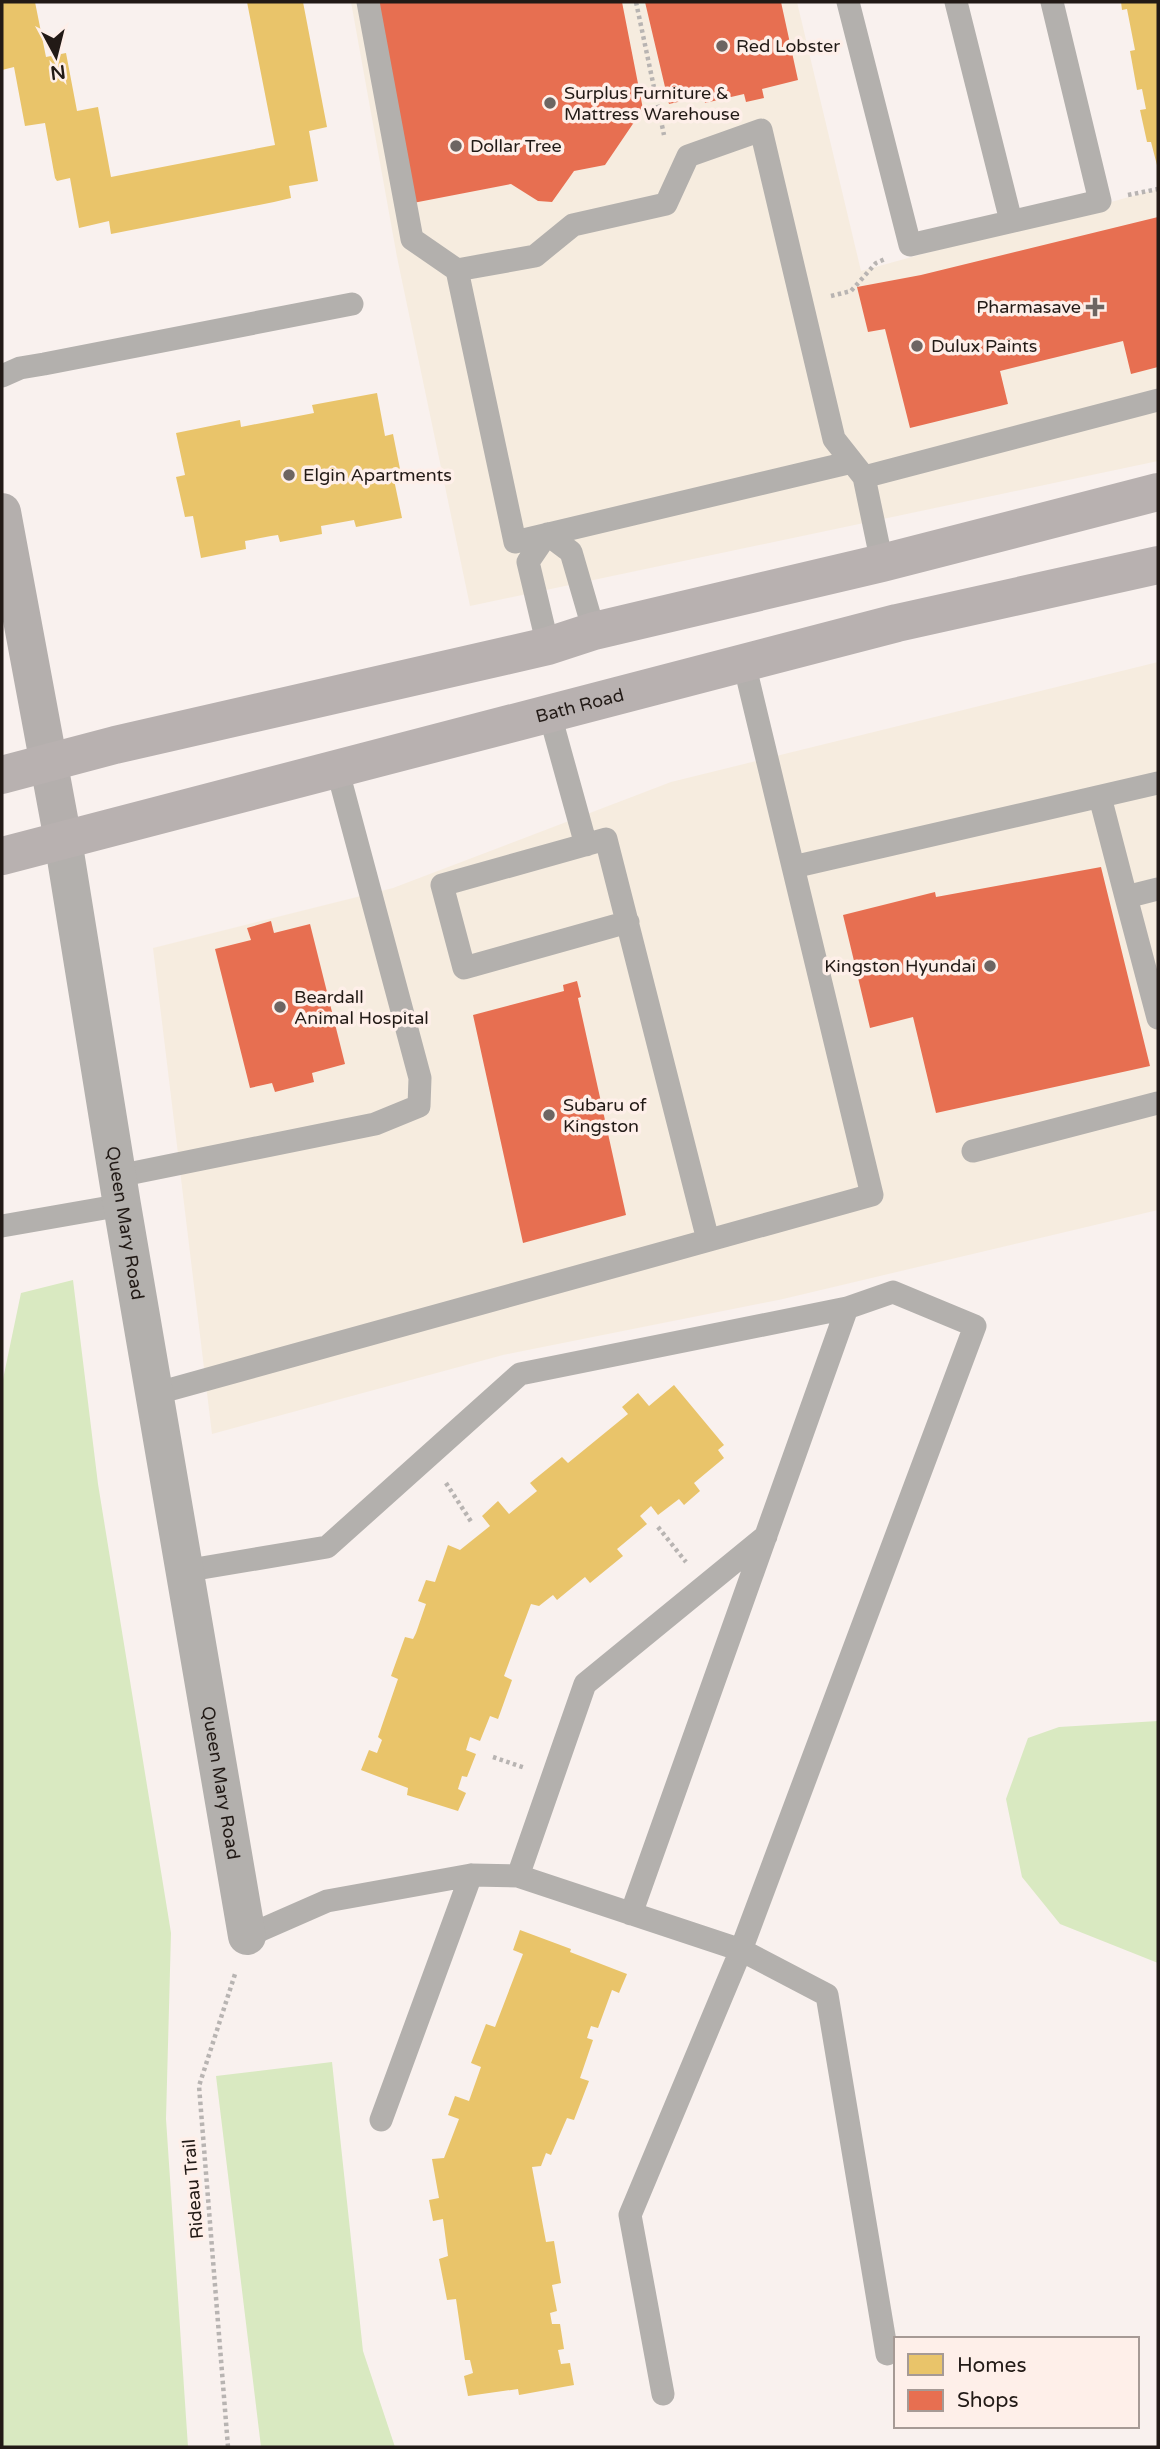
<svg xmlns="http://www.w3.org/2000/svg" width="1160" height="2449" viewBox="0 0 1160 2449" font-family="'Varela Round',sans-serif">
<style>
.commercial{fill:#f6ecdf}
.green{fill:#d9e9c1}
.homes{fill:#e9c46a}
.shops{fill:#e76f51}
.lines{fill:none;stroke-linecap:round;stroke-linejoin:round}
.path{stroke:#b8b4b2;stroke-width:4.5;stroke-dasharray:3.5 3.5;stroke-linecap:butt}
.lane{stroke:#b3b0ad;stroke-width:23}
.street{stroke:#b3b0ad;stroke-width:38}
.secondary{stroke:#b4afad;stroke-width:38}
.primary{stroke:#b8b1b0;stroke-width:38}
.poi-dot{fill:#6d6562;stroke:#feefe9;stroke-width:2.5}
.labels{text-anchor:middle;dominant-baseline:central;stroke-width:7;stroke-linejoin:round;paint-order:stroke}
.poi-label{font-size:18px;fill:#221a16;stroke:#feefe9;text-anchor:start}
.street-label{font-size:18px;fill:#221a16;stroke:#feefe9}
</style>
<rect width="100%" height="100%" fill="#f9f1ee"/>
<path class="commercial" d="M351,2H797L861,271L1158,189V461L470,606L397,257Z
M1158,662V1210L783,1299L503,1355L212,1434L153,948L393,888L671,782Z"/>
<path class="green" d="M73,1280L98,1484L171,1933L166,2119L188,2447H2V1384L21,1293Z
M1158,1721V1963L1060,1924L1022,1877L1006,1799L1028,1738L1059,1727Z
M332,2062L363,2351L395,2447H261L216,2076Z"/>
<path class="homes" d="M2,2H35L46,57L66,53L77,111L98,107L111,177L275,145L247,2H303L327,127L309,131L318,181L289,186L291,198L274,202L111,234L109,221L79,228L70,178L57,181L55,178L45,123L25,126L14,67L2,70Z
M1121,2H1158V169L1151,142H1147L1140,110L1146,109L1142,89L1137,90L1130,51L1135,50L1127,9L1122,10Z
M377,393L385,436L393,434L401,474L393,475L402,518L356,527L354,520L321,526L322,534L280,542L278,535L271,536L245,541L246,549L201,558L193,516L185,517L176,477L185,475L176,433L240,420L241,427L314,413L312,405Z
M674,1385L724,1445L718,1450L724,1458L694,1483L700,1491L684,1505L679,1499L658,1515L651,1506L640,1516L647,1524L617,1549L623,1556L590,1583L585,1577L557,1600L553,1595L539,1606L531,1604L504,1676L512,1680L498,1719L490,1716L480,1741L470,1737L466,1750L476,1754L467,1777L462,1776L458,1789L466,1793L458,1811L407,1795L408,1788L361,1770L369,1750L377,1753L382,1740L378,1737L398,1679L391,1676L405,1637L413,1639L416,1633L426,1604L418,1601L426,1580L435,1582L448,1545L460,1550L490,1526L482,1516L498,1501L509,1514L537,1491L530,1483L562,1457L568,1463L628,1414L622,1407L638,1393L649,1406Z
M520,1930L571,1949L570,1952L627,1974L619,1993L612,1990L598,2028L591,2026L587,2038L593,2040L580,2078L589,2081L574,2120L567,2118L551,2155L546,2153L541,2166L532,2167L546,2242L554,2241L561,2283L552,2285L557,2311L550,2313L552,2324H560L564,2349L558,2350L561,2364L570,2363L574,2385L519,2395L518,2389L468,2396L464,2376L473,2373L470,2360H465L456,2299L447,2300L439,2259L448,2256L443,2219L433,2221L429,2200L439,2198L432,2159L444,2158L459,2119L448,2115L455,2096L469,2101L481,2067L471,2063L486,2024L495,2027L523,1954L513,1950Z"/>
<path class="shops" d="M374,2H622L643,109L605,165L574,171L552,202L538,201L511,184L413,203Z
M645,2H781L798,80L762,89L764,98L746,102L744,94L705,103L704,96L669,104Z
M1158,217V367L1131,374L1123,341L1000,371L1008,404L910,428L885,329L868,332L857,287L921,275Z
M1101,867L1150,1066L936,1113L913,1017L870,1028L843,915L935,892L936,897Z
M271,921L274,933L310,924L345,1064L312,1073L314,1082L275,1092L272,1083L250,1088L215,949L251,940L247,928Z
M577,981L581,997L578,998L626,1215L523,1243L473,1015L564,991L563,985Z"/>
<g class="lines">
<path class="path" d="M636,2L664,135
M1128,195L1158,189
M831,296L851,291L876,263L885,259
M446,1483L472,1523
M658,1527L686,1562
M493,1757L525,1768
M228,2447L199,2086L236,1971"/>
<path class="lane" d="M368,2L412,239L457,270
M848,2L910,245L1100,201L1052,2
M956,2L1011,221
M2,376L20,368L44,364L352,304
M852,462L515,542L457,270L535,256L573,225L666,204L688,156L761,130L834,439L864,477
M882,563L864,477L1158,400
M548,646L528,562L547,534L571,552L594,631
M550,715L586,845
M1100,797L1126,897L1158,889
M793,867L1158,783
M1126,897L1158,1018
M628,922L464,968L442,885L606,839L708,1240
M973,1151L1158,1103
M118,1176L375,1124L419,1106L420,1078L337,768
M2,1226L122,1205
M154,1394L872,1195L744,663
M184,1571L327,1547L520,1374L847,1308L893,1292L975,1326L741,1950L630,2215L663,2394
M518,1876L585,1684L766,1536
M631,1914L847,1308
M247,1936L327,1901L471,1875L518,1876L741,1950L827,1995L887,2354
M381,2120L471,1875"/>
<path class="street" id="s1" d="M63,840L122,1205L247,1936"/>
<path class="secondary" d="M2,512L63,840"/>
<g class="primary">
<path d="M2,775L115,745L548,646L594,631L882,563L1158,492"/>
<path id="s2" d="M2,856L897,623L1158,565"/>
</g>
</g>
<g class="poi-dot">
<circle cx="722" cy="46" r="7"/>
<circle cx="550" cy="103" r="7"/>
<circle cx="456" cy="146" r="7"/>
<path d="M1091.5 296.5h7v7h7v7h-7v7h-7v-7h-7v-7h7z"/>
<circle cx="917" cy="346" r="7"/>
<circle cx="289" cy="475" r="7"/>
<circle cx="990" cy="966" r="7"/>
<circle cx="280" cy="1007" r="7"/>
<circle cx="549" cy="1115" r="7"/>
</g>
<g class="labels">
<g class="poi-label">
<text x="736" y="46">Red Lobster</text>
<text x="564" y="93">Surplus Furniture &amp;<tspan x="564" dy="21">Mattress Warehouse</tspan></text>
<text x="470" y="146">Dollar Tree</text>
<text x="1081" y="307" text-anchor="end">Pharmasave</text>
<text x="931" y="346">Dulux Paints</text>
<text x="303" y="475">Elgin Apartments</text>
<text x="976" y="966" text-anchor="end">Kingston Hyundai</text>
<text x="294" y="997">Beardall<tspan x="294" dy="21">Animal Hospital</tspan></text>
<text x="563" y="1105">Subaru of<tspan x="563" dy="21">Kingston</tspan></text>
</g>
<g class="street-label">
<text stroke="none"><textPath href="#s2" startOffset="597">Bath Road</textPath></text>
<text stroke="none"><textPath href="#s1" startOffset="388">Queen Mary Road</textPath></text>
<text stroke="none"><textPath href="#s1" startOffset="956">Queen Mary Road</textPath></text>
<text transform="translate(193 2189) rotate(-95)">Rideau Trail</text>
</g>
</g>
<rect width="1160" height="2449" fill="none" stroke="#221a16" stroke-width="7"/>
<rect x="894" y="2337" width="245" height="91" fill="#feefe9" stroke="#a69a95" stroke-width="2"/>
<rect x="908" y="2354" width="35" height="21" fill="#e9c46a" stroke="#a69a95" stroke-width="2"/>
<text x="957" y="2372" font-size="21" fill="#221a16">Homes</text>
<rect x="908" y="2390" width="35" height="21" fill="#e76f51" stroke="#a69a95" stroke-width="2"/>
<text x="957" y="2407" font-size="21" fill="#221a16">Shops</text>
<g transform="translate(56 56) rotate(173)" stroke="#feefe9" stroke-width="5" paint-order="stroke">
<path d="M0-5L12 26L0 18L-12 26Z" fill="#221a16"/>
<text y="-10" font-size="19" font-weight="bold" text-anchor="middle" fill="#221a16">N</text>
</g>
</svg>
